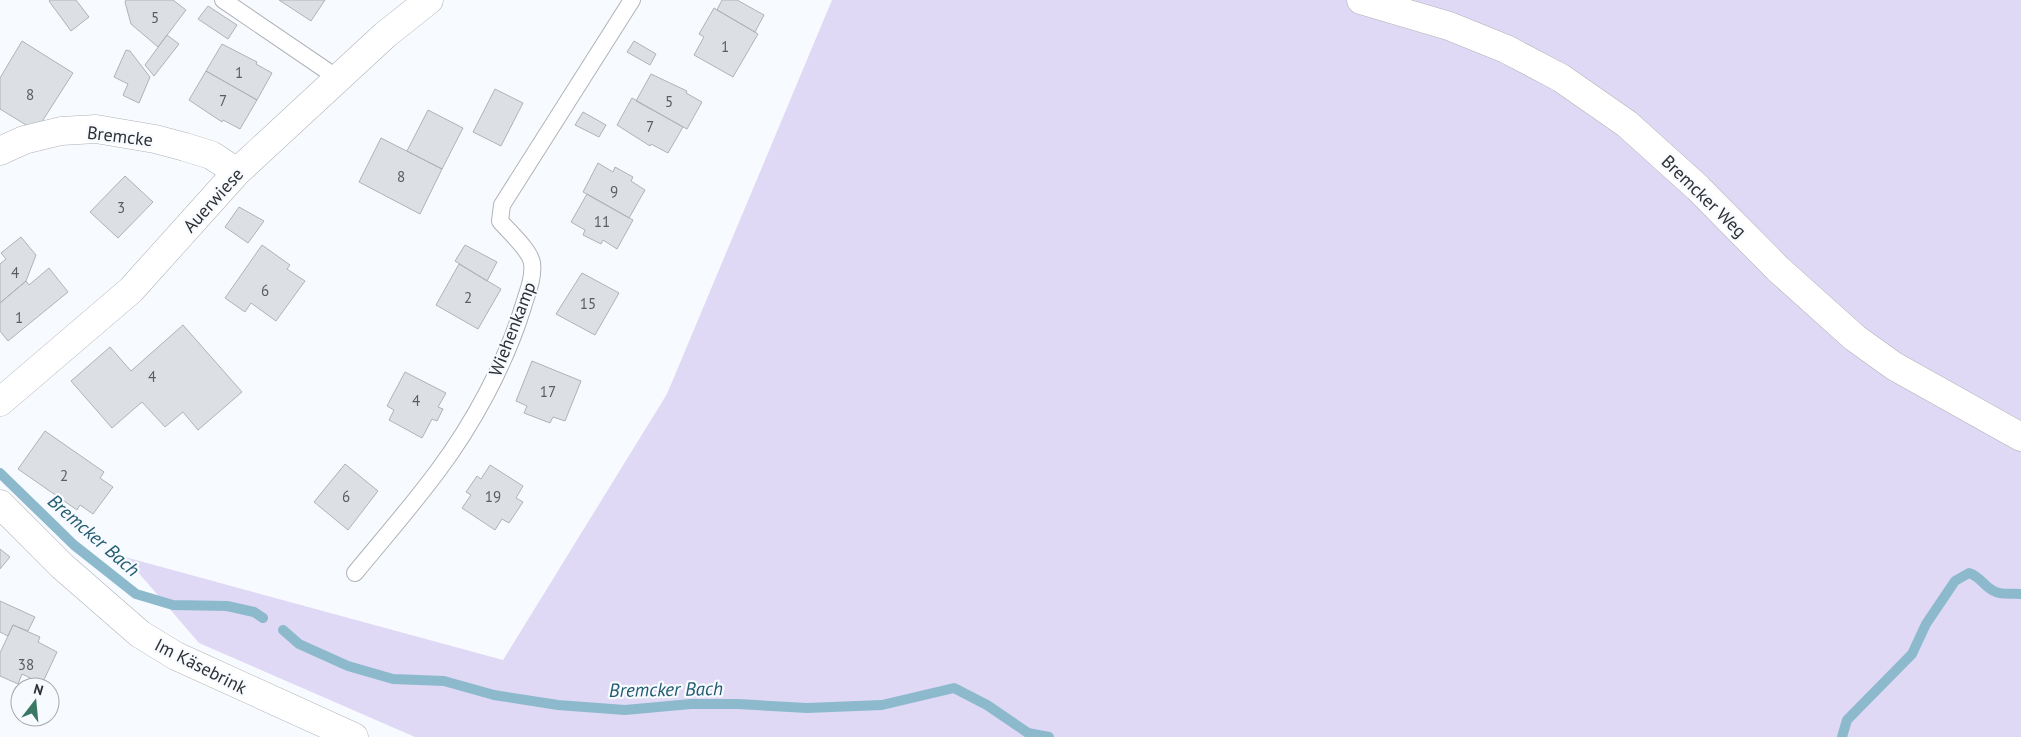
<svg xmlns="http://www.w3.org/2000/svg" width="2021" height="737" viewBox="0 0 2021 737" font-family="'PT Sans',sans-serif">
<style>
.green{fill:#e0d9f5}
.lines{fill:none;stroke-linecap:round;stroke-linejoin:round}
.stream{stroke:#8cbacc;stroke-width:10}
.building{fill:#dce0e4;stroke:#afb3b6}
.service-casing{stroke:#afb2b6;stroke-width:18}
.minor-casing{stroke:#afb2b6;stroke-width:29}
.service{stroke:#fff;stroke-width:16}
.minor{stroke:#fff;stroke-width:28}
.labels{text-anchor:middle;dominant-baseline:central;stroke-width:4.5;stroke-linejoin:round;paint-order:stroke}
.number-label{font-size:15px;fill:#5a5c5e}
.street-label{font-size:18px;fill:#2f3032;stroke:#f7faff}
.water-label{font-size:19px;font-style:italic;fill:#215b6f;stroke:#f7faff}
</style>
<rect width="100%" height="100%" fill="#f7faff"/>
<path class="green" d="M832,0H2021V737H415L199,643L125,557L503,660L667,394Z"/>
<g class="lines">
<path class="stream" d="M0,473L74,545L136,594L173,605L227,606L254,612L263,618
M283,630L299,644L348,666L393,679L444,681L494,695L558,705L625,710L691,704H738L807,708L882,705L954,688L987,705L1028,733L1049,737
M1842,737L1847,720L1912,654L1926,624L1955,581L1969,573C1982,577 1984,588 1996,592C2002,595 2014,593 2021,594"/>
</g>
<path class="building" d="M50,0H76L89,17L71,31L49,1Z
M126,0H173L186,10L158,47L131,24L125,2Z
M279,0H325L311,21Z
M722,0H737L764,15L755,32L717,10Z
M208,6L237,25L228,39L198,19Z
M714,8L758,34L733,77L694,55L704,37L699,34Z
M167,35L179,44L154,76L145,65Z
M22,41L73,73L36,131L0,109V78Z
M634,41L656,54L650,65L627,52Z
M222,44L257,62L256,64L272,73L257,100L206,71Z
M126,50L130,51L150,77L139,103L124,96L123,95L128,84L114,77Z
M206,71L257,100L240,129L223,120L222,122L189,100Z
M651,74L687,91L686,93L702,102L687,129L636,101Z
M495,89L523,103L501,146L473,132Z
M632,98L683,127L668,153L651,144L650,146L617,125Z
M428,110L463,128L442,169L407,151Z
M583,112L606,125L599,137L575,125Z
M381,138L442,169L420,214L359,182Z
M598,163L613,172L615,167L633,177L631,181L645,190L629,218L583,192Z
M125,176L153,202L118,238L90,212Z
M587,194L633,220L617,249L603,240L601,244L583,235L585,230L571,222Z
M239,207L264,221L248,243L225,227Z
M21,237L36,255L26,281L0,303V264L6,259L1,253Z
M262,245L290,265L287,269L305,281L276,321L251,303L245,312L225,298Z
M465,245L497,262L487,281L455,261Z
M459,264L501,289L478,329L436,305Z
M49,268L68,292L8,341L0,331V303L26,281L29,285Z
M582,273L619,293L595,335L556,314Z
M183,325L242,392L198,430L183,412L165,427L142,402L112,428L71,381L110,347L131,371Z
M532,361L581,381L565,421L553,417L550,423L524,413L527,406L516,401Z
M405,372L446,393L438,407L443,409L437,421L432,419L422,438L389,420L394,410L387,406Z
M45,431L104,472L100,478L113,487L93,514L80,505L77,510L18,469Z
M345,464L378,491L348,530L314,502Z
M490,465L523,486L516,498L523,502L509,523L502,519L495,530L462,508L471,495L466,492L477,476L481,479Z
M0,549L10,557L0,569Z
M0,601L35,617L28,631L13,625L8,636L0,632Z
M13,625L40,637L38,642L57,652L42,684L22,674L18,684L0,676V653Z"/>
<g class="lines">
<g class="service-casing">
<path id="service" d="M223,0L339,79
M355,573C382,540 411,507 437,472C473,424 505,365 523,307C527,293 534,278 532,263C530,250 509,232 500,221L502,205L632,0"/>
</g>
<g class="minor-casing">
<path id="minor" d="M1361,0L1449,26L1506,49L1561,78L1627,124L1698,188L1778,269L1855,338L1894,366L2021,437
M0,151L24,140L61,131L96,129L155,139L185,147L211,155L237,172
M0,402L131,290L237,172L385,35L429,0
M0,504L62,566L140,634L176,656L354,737"/>
</g>
<use href="#service" class="service"/>
<use href="#minor" class="minor"/>
</g>
<g class="labels">
<g class="number-label">
<text x="155" y="17">5</text>
<text x="725" y="46">1</text>
<text x="239" y="72">1</text>
<text x="30" y="94">8</text>
<text x="223" y="100">7</text>
<text x="669" y="101">5</text>
<text x="650" y="126">7</text>
<text x="401" y="176">8</text>
<text x="614" y="191">9</text>
<text x="121" y="207">3</text>
<text x="602" y="221">11</text>
<text x="15" y="272">4</text>
<text x="265" y="290">6</text>
<text x="468" y="297">2</text>
<text x="588" y="303">15</text>
<text x="19" y="317">1</text>
<text x="152" y="376">4</text>
<text x="548" y="391">17</text>
<text x="416" y="400">4</text>
<text x="64" y="475">2</text>
<text x="346" y="496">6</text>
<text x="493" y="496">19</text>
<text x="26" y="664">38</text>
</g>
<g class="street-label">
<text transform="translate(120 136) rotate(7)">Bremcke</text>
<text transform="translate(1704 196) rotate(44)">Bremcker Weg</text>
<text transform="translate(213 200) rotate(-48)">Auerwiese</text>
<text transform="translate(512 329) rotate(-69)">Wiehenkamp</text>
<text transform="translate(201 666) rotate(27)">Im Käsebrink</text>
</g>
<g class="water-label">
<text transform="translate(94 535) rotate(41)">Bremcker Bach</text>
<text transform="translate(666 689) rotate(-1)">Bremcker Bach</text>
</g>
</g>
<g transform="translate(35 702) rotate(16)"><circle r="24" fill="#f7faff" stroke="#a7a9ad"/>
<path d="M0-4L9 19L0 12L-9 19Z" fill="#3b7863"/>
<text y="-8" font-size="14" font-weight="bold" text-anchor="middle" fill="#2f3032">N</text>
</g>
</svg>
